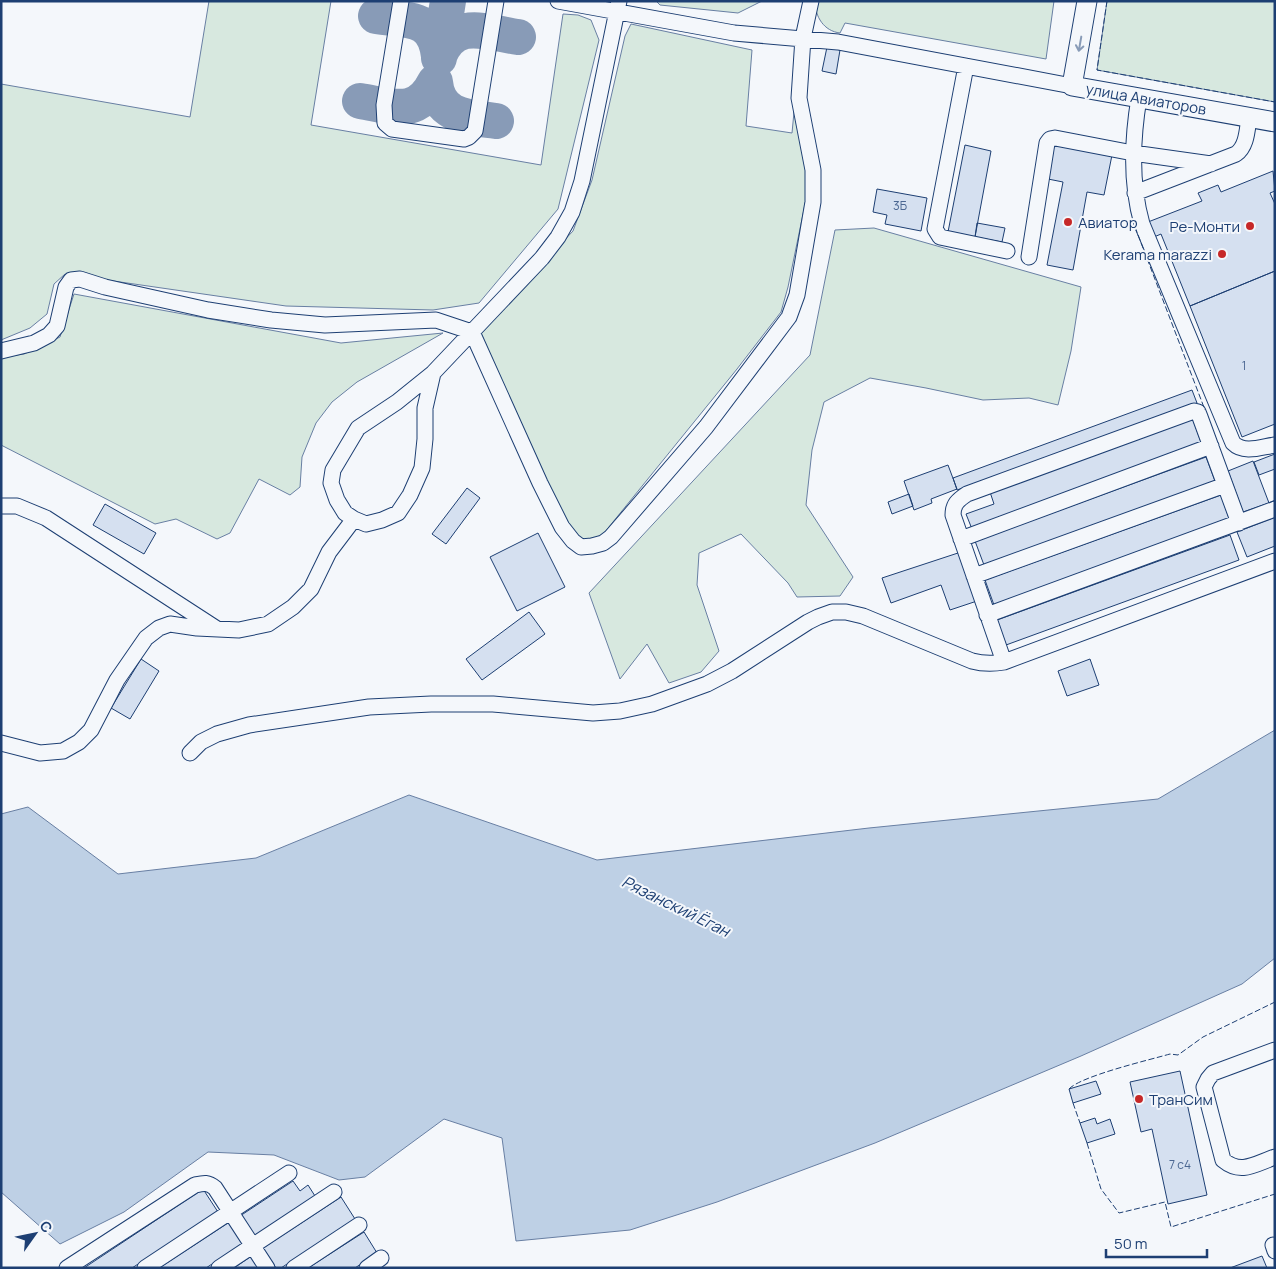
<svg xmlns="http://www.w3.org/2000/svg" width="1276" height="1269" viewBox="0 0 1276 1269" font-family="Manrope,sans-serif">
<style>
.green{fill:#d7e8df;stroke:#687fa3}
.water{fill:#bed0e5;stroke:#687fa3}
.lines{fill:none;stroke-linecap:round;stroke-linejoin:round}
.taxiway{stroke:#889bb7;stroke-width:36}
.building{fill:#d5e0f0;stroke:#1d3f73}
.minor-casing{stroke:#1d3f73;stroke-width:17}
.major-casing{stroke:#1d3f73;stroke-width:21}
.minor{stroke:#f4f7fb;stroke-width:15}
.major{stroke:#f4f7fb;stroke-width:19}
.fence{stroke:#1d3f73;stroke-width:1;stroke-dasharray:6 2.5;stroke-linecap:butt}
.oneway{stroke:#889bb7}
.poi-dot{fill:#c62828;stroke:#f4f7fb;stroke-width:2}
.labels{text-anchor:middle;dominant-baseline:central;stroke-width:4;stroke-linejoin:round;paint-order:stroke}
.number-label{font-size:12px;fill:#4b6792}
.street-label{font-size:15px;fill:#1d3f73;stroke:#f4f7fb}
.poi-label{font-size:15px;fill:#1d3f73;stroke:#f4f7fb;text-anchor:start}
.water-label{font-size:16px;font-style:italic;fill:#1d3f73;stroke:#f4f7fb}
</style>
<rect width="100%" height="100%" fill="#f4f7fb"/>
<path class="green" d="M209,1H331L311,125L541,165L563,14L578,15L591,20L599,40L558,209L479,303L433,310L286,306L65,274L54,284L47,314L30,328L1,340V84L190,117Z
M656,1H762L738,13L660,5Z
M815,1H1054L1046,59L845,23L840,33C824,31 815,17 815,1Z
M1107,1H1275V102L1097,70Z
M631,24L752,50L746,126L792,133L794,112L805,147L808,190L788,287L781,312L737,369L600,538L588,542L572,534L477,333L573,231L592,180L625,36Z
M874,228L1081,287L1071,351L1058,405L1029,398L983,400L926,388L870,378L824,402L812,450L806,505L853,577L840,596L797,597L788,583L741,534L699,553L697,585L719,651L701,672L669,683L647,644L620,679L589,593L810,355L835,230Z
M74,294L341,343L443,333L357,382L332,402L316,423L302,457L300,487L290,495L259,479L230,533L217,539L176,519L155,524L1,445V357L24,354L60,337Z"/>
<path class="water" d="M1275,730V958L1242,984L1081,1056L875,1143L717,1202L630,1230L516,1241L502,1138L444,1119L365,1177L339,1180L274,1155L208,1152L124,1212L60,1244L1,1192V814L28,807L118,874L256,858L409,795L597,860L869,828L1158,799Z"/>
<g class="lines">
<path class="taxiway" d="M376,16C409,21 434,16 439,56C454,18 485,32 518,37
M439,58L448,1
M360,101C392,106 417,118 435,82C438,117 468,117 496,121"/>
</g>
<path class="building" d="M827,47L840,50L836,74L822,71Z
M965,145L991,151L975,237L948,232Z
M1054,145L1112,155L1104,195L1087,192L1073,270L1047,265L1063,182L1048,179Z
M1273,171L1275,191L1270,193L1275,204V271L1190,306L1161,234L1154,237L1148,222L1202,201L1198,193L1218,185L1221,192Z
M877,189L927,198L921,231L885,224L887,215L873,212Z
M977,223L1005,228L1002,242L975,237Z
M1275,271V424L1242,437L1190,306Z
M1192,390L1197,403L957,490L953,478Z
M1192,417L1201,442L972,529L966,514L994,504L990,492Z
M1275,454V469L1259,475L1254,462Z
M1206,457L1215,481L984,565L975,541Z
M1253,461L1269,503L1243,512L1228,471Z
M948,465L957,489L931,499L932,503L914,510L904,481Z
M467,488L480,498L446,544L432,534Z
M909,494L913,506L892,514L888,502Z
M1221,495L1230,521L994,605L985,580Z
M105,504L156,533L144,554L93,525Z
M1275,517V546L1247,557L1237,532Z
M538,533L565,587L517,611L490,557Z
M1230,535L1239,560L1006,645L997,620Z
M961,552L977,601L950,610L941,585L891,603L882,578Z
M529,612L545,634L482,680L466,659Z
M141,659L159,671L130,719L111,708Z
M1090,659L1099,685L1067,696L1058,671Z
M1180,1071L1207,1195L1168,1204L1152,1129L1141,1132L1130,1082Z
M1096,1081L1101,1094L1073,1103L1069,1089Z
M1095,1118L1097,1124L1110,1119L1115,1134L1087,1143L1080,1123Z
M293,1181L300,1191L308,1185L315,1196L254,1236L240,1216Z
M203,1189L218,1212L132,1268H84Z
M341,1197L355,1219L281,1268H276L263,1248Z
M231,1221L245,1242L206,1268H159Z
M364,1232L377,1253L355,1268H308Z
M253,1255L262,1268H234Z
M1262,1256L1267,1268H1230Z"/>
<g class="lines">
<g class="minor-casing">
<path id="minor" d="M401,1L384,105L385,123L392,129L464,139L469,137L475,131L496,1
M558,1L734,33L838,42L1072,86
M966,66L935,229L940,237L1007,251
M1139,98C1132,140 1130,182 1142,224L1233,443C1244,454 1261,447 1275,445
M1135,193L1236,154C1247,146 1247,130 1249,118
M1029,257L1047,143L1050,139L1055,138L1133,153L1211,164
M1,351L34,343L49,335L57,326L66,287L71,280L80,279L105,287L208,310L271,320L325,325L436,320L472,332L540,483L562,527L573,541L581,547L592,546L603,543L611,537L706,427L789,317L797,295L813,202V170L799,98L803,38L811,1
M433,373L425,408V439L422,468L410,495L398,513L382,520L366,524L354,519L345,513L337,500L331,483L333,470L358,428L397,402L433,373L542,258L558,237L572,212L582,181L619,1
M1,506H17L46,518L217,629
M961,539L1211,446
M974,576L1225,485
M987,615L1275,509
M1004,662L953,515C953,504 958,500 967,494L1194,411L1198,412L1200,417L1239,523
M1,743L40,753L63,751L79,742L91,730L117,680L146,638L159,628L170,624L197,628L239,630L268,624L293,607L311,589L329,552L354,519
M190,753L201,742L217,734L249,725L369,707L431,704H493L593,713L620,711L652,704L707,684L732,671L808,622L818,617L832,612H846L863,616L972,661C983,664 993,664 1004,662L1275,561
M1275,1050L1213,1073L1208,1079L1204,1087L1223,1160C1241,1175 1255,1164 1275,1157
M1273,1245L1275,1251
M67,1268L195,1185C204,1183 208,1182 215,1188L267,1268
M145,1268L289,1173
M219,1268L334,1192
M294,1268L359,1225
M367,1268L381,1258"/>
</g>
<g class="major-casing">
<path id="major" d="M1087,1L1072,86L1275,122"/>
</g>
<use href="#minor" class="minor"/>
<use href="#major" class="major"/>
<path class="fence" d="M1107,1L1097,70L1275,102
M1135,227L1205,410
M1269,503L1275,500
M1069,1089C1081,1076 1149,1060 1170,1054L1178,1055L1203,1037L1275,1002
M1073,1103L1080,1123
M1087,1143L1101,1189L1119,1213L1165,1202L1171,1227L1275,1194"/>
</g>
<defs><path id="oneway-shaft" d="M-6 0H5M1.5-3L5.5 0L1.5 3" fill="none" stroke-width="1.6" stroke-linecap="round" stroke-linejoin="round" transform="scale(1.25)"/></defs>
<use class="oneway" href="#oneway-shaft" transform="translate(1080 44) rotate(100)"/>
<g class="poi-dot">
<circle cx="1068" cy="222" r="5"/>
<circle cx="1250" cy="226" r="5"/>
<circle cx="1222" cy="254" r="5"/>
<circle cx="1139" cy="1099" r="5"/>
</g>
<g class="labels">
<g class="number-label">
<text x="900" y="205">3Б</text>
<text x="1244" y="365">1</text>
<text x="1180" y="1164">7 с4</text>
</g>
<g class="street-label">
<text transform="translate(1146 99) rotate(10)">улица Авиаторов</text>
</g>
<g class="poi-label">
<text x="1078" y="222">Авиатор</text>
<text x="1240" y="226" text-anchor="end">Ре-Монти</text>
<text x="1212" y="254" text-anchor="end">Kerama marazzi</text>
<text x="1149" y="1099">ТранСим</text>
</g>
<g class="water-label">
<text transform="translate(676 906) rotate(26)">Рязанский Ёган</text>
</g>
</g>
<rect width="1276" height="1269" fill="none" stroke="#1d3f73" stroke-width="5"/>
<g transform="translate(35 1234) rotate(57)" stroke="#f4f7fb" stroke-width="4" paint-order="stroke">
<path d="M0-4L9 19L0 12L-9 19Z" fill="#1d3f73"/>
<text y="-8" font-size="14" font-weight="bold" text-anchor="middle" fill="#1d3f73">С</text>
</g>
<path d="M1106 1249v8h101v-8" fill="none" stroke="#1d3f73" stroke-width="2.5"/>
<text x="1114" y="1249" font-size="15" fill="#1d3f73" stroke="#f4f7fb" stroke-width="4" paint-order="stroke">50 m</text>
</svg>
